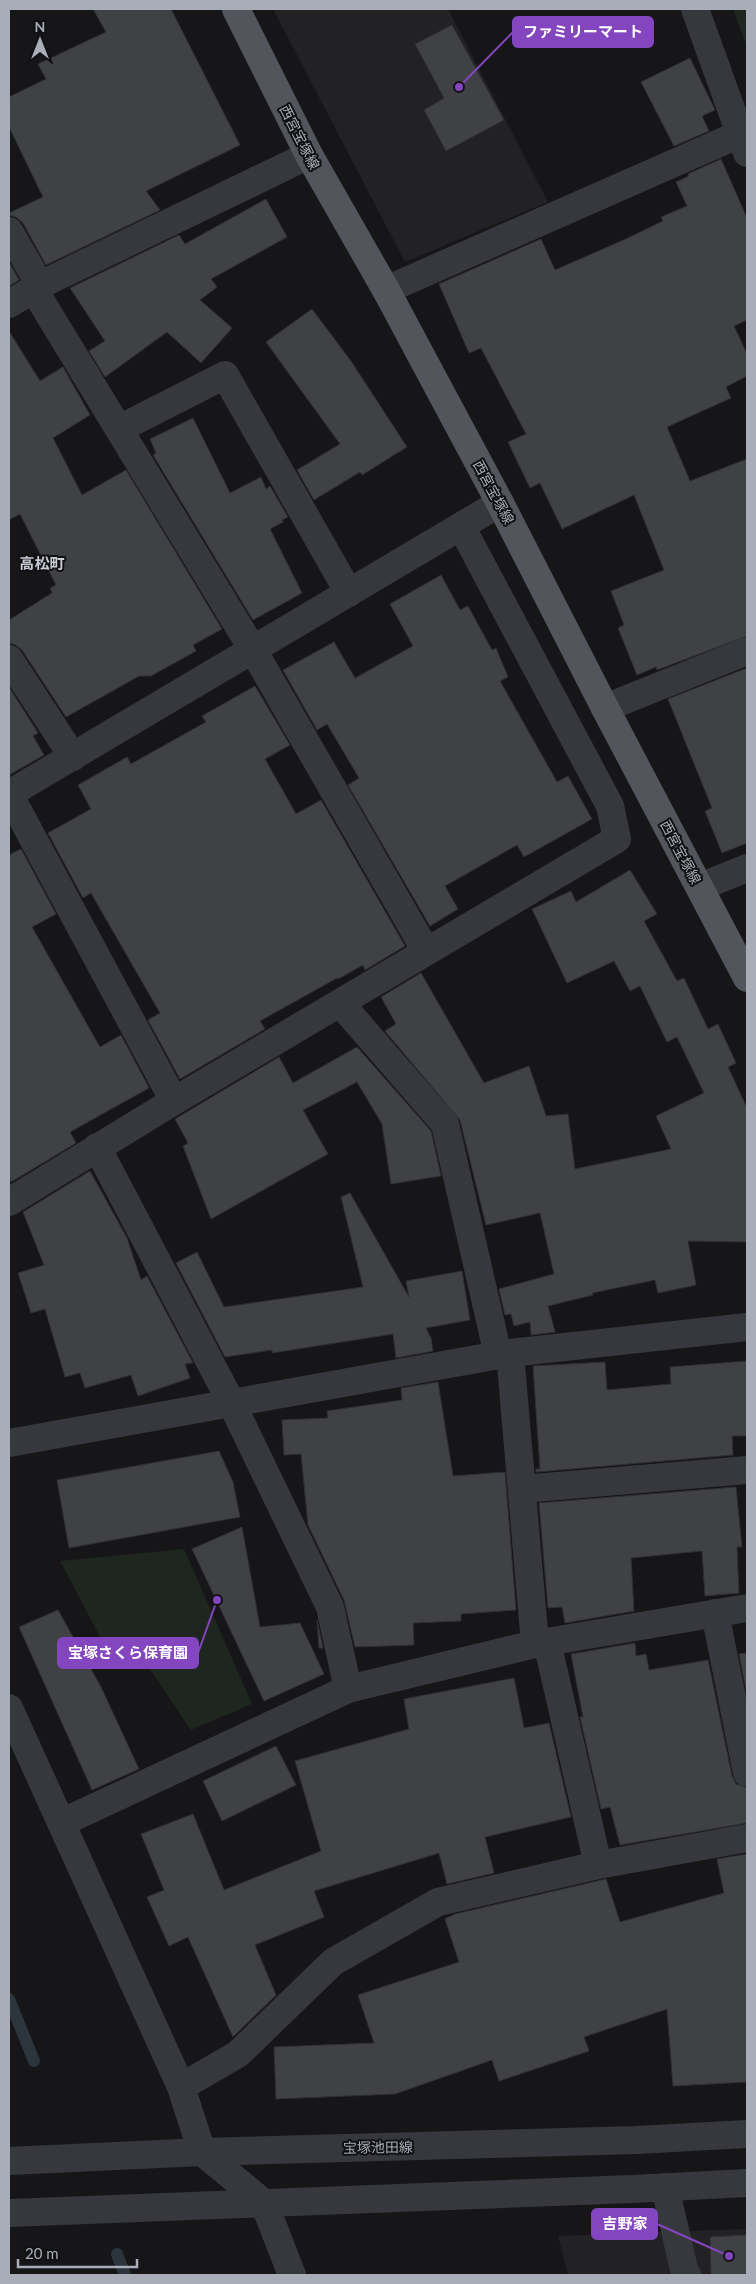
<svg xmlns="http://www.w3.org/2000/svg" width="756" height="2284" viewBox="0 0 756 2284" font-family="Lato,'Noto Sans JP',sans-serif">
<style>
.built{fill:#222225}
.green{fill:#1e261f}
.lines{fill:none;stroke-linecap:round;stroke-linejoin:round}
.stream{stroke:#2c353c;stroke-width:12}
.building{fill:#404145;stroke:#303034}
.minor{stroke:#37383d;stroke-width:28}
.major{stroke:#53555c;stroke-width:28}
.labels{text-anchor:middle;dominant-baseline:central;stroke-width:4;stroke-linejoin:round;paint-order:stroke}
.street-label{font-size:14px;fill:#a8adb8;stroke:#111113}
.neighbourhood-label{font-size:15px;font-weight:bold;fill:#c9ccd4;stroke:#111113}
.leader{fill:none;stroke:#8446be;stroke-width:2}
.callout-dot{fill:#8446be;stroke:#111113;stroke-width:2}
.callout{fill:#8446be;stroke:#8446be;stroke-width:2}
.callout-label{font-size:15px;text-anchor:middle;font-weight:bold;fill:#fff}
</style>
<rect width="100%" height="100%" fill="#161618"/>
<path class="built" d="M273,9H448L548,202L405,262Z
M747,2229V2275H568L558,2236Z"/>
<path class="green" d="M733,9H747V47Z
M184,1549L252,1704L191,1730L143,1659L115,1665L60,1561Z"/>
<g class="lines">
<path class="stream" d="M9,1999L34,2061
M117,2254L125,2275"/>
</g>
<path class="building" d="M93,9H171L240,145L146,191L160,210L46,265L23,223L16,217L9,215V213L43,197L9,127V97L46,79L38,64L106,32Z
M452,25L504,120L446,151L424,110L444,98L415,44Z
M690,58L715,110L702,116L709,131L674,146L641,82Z
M721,159L747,218V320L734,326L747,354V376L726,387L731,398L667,427L690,481L747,459V636L657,670L656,667L637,675L618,628L624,625L611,591L664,570L634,495L562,529L540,483L530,488L508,442L526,434L481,348L469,353L439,284L541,239L555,270L628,238L663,221L661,217L687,206L676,182L689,176L688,174Z
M266,199L287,237L211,279L217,287L200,300L232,328L201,363L167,332L105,377L89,351L105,341L70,288L179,235L185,244Z
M9,262L19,280L9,286Z
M312,309L351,361L407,447L362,475L360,472L314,500L297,470L340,444L266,342Z
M9,331L40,381L63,367L90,415L53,438L82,495L126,470L222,629L193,645L196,651L151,676H139L66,717L22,650L16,645L9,643V620L52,593L50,588L56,585L20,514L9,520Z
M193,418L230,493L261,477L266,489L270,486L288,517L282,520L283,522L270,529L302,593L253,620L153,455L156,453L150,439Z
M441,575L460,610L468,606L492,650L496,648L508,677L500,681L557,782L568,776L592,819L524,857L517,845L445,886L458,909L430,926L348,785L359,778L327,724L317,730L283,670L334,642L355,678L413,646L390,604Z
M747,668V843L722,853L705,811L712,808L668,699Z
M255,686L290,745L265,759L296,814L321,800L405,946L365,970L363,965L338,979L337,978L260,1021L265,1029L180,1079L148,1020L160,1013L91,893L83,898L48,833L91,809L78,785L127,757L131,764L206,722L202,716Z
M9,687L38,733L33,736L44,755L9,775Z
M21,849L56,914L32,927L100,1047L121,1035L149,1088L70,1132L76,1143L11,1182L9,1176V855Z
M630,870L657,914L644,921L677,981L684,978L708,1029L718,1024L736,1063L728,1067L747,1108V1242L688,1241L696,1285L658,1293L655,1280L592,1293L593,1295L548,1306L555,1332L531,1335L530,1322L514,1326L511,1314L505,1315L499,1289L554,1274L540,1213L486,1225L460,1120L385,1031L396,1024L381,997L421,973L484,1083L529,1066L546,1116L568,1114L575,1169L671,1149L656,1116L704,1093L677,1037L667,1042L640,986L630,991L614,961L567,983L532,909L571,891L576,902Z
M357,1047L431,1131L441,1176L391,1184L382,1124L357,1082L303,1110L328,1154L211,1219L183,1146L188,1143L175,1119L279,1057L293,1083Z
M90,1171L127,1238L141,1280L147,1276L193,1363L185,1364L190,1378L138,1396L131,1375L85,1388L80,1373L65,1377L45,1309L31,1313L18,1273L44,1265L23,1212Z
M350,1193L409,1297L406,1281L462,1271L470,1320L426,1328L431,1338L433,1351L396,1358L393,1334L272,1353V1350L225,1357L176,1263L197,1252L224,1307L363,1287L341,1197Z
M747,1361V1436H732L733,1455L536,1472V1469H540L533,1366L605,1362L607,1390L671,1384L670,1367Z
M438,1382L453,1476L505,1472L516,1610L461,1614V1621L413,1623L414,1645L355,1647L344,1600L308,1525L301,1454L284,1455L282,1420L328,1418L327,1411L402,1400L401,1388Z
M219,1451L233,1482L240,1517L69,1548L57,1480Z
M736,1487L742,1547H737L739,1593L705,1596L702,1551L631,1558L634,1611L565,1623L562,1607L548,1608L539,1503Z
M242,1527L260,1627L300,1623L324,1674L264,1701L192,1549Z
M58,1610L101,1687L139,1769L92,1790L19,1627Z
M317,1620L323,1648H319Z
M635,1643L636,1656L646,1654L649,1670L708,1660L732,1776L736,1784L747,1788V1823L620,1845L610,1807L601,1809L580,1717H583L571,1654Z
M747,1653V1695L739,1654Z
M514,1678L524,1728L549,1723L571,1817L485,1837L494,1873L447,1884L439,1853L314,1891L324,1917L255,1945L276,1995L233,2037L188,1937L169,1946L147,1897L164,1890L141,1834L193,1814L224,1890L321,1851L295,1761L409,1729L404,1699Z
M276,1746L296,1785L222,1821L203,1781Z
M747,1854V2082L673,2086L667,2009L584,2037L589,2051L499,2081L492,2060L395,2094L276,2099L274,2047L374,2043L358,1995L459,1962L445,1919L455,1914L606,1879L620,1922L724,1893L717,1859Z
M747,2235V2275H711L710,2237Z"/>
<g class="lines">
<path class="minor" d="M695,9L747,153
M9,231L40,285
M33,288L253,650L426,951
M386,290L740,134
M9,304L40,285L309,155
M119,429L225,375L349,593
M9,659L73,757
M605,708L747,651
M9,794L500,503
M9,794L174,1101
M700,887L747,868
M340,1003L445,1124L498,1355
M97,1147L231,1402L330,1607L348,1689
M9,1202L174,1101L617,839L610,806L461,526
M510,1353L535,1644
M9,1443L510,1353L747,1327
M522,1489L747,1470
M715,1613L747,1773
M547,1642L598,1865
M9,1708L181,2087L202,2152L264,2203L292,2275
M61,1823L348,1689L535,1644L747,1608
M181,2087L238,2054L333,1962L438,1902L598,1865L747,1838
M9,2161L202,2152L637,2140L747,2134
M665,2187L684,2269L687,2275
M9,2213L632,2189L747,2183"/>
<path class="major" d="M236,9L309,155L386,290L500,503L605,708L747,978"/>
</g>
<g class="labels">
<g class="street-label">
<text transform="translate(300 137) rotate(63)">西宮宝塚線</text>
<text transform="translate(494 492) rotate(62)">西宮宝塚線</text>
<text transform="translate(681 852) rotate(62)">西宮宝塚線</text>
<text transform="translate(378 2147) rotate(-1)">宝塚池田線</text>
</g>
<g class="neighbourhood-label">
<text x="42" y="563">高松町</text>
</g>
</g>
<path class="leader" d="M459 87L513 32M217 1600L198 1653M729 2256L657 2224"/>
<g class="callout-dot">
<circle cx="459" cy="87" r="5"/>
<circle cx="217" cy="1600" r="5"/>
<circle cx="729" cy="2256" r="5"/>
</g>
<g class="callout">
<rect x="513" y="17" width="140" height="30" rx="5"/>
<rect x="58" y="1638" width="140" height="30" rx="5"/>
<rect x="592" y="2209" width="65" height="30" rx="5"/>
</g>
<g class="callout-label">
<text x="583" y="37">ファミリーマート</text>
<text x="128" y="1658">宝塚さくら保育園</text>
<text x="625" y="2229">吉野家</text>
</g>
<rect width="756" height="2284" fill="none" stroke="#a8adb8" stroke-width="20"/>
<g transform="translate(40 40)" stroke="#111113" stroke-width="4" paint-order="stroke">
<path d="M0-4L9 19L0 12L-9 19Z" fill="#a8adb8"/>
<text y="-8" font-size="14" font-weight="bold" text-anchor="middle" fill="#a8adb8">N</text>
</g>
<path d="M18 2259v8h119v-8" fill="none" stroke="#a8adb8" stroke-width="2.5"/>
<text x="25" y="2259" font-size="15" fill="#a8adb8" stroke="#111113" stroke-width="4" paint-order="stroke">20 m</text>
</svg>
